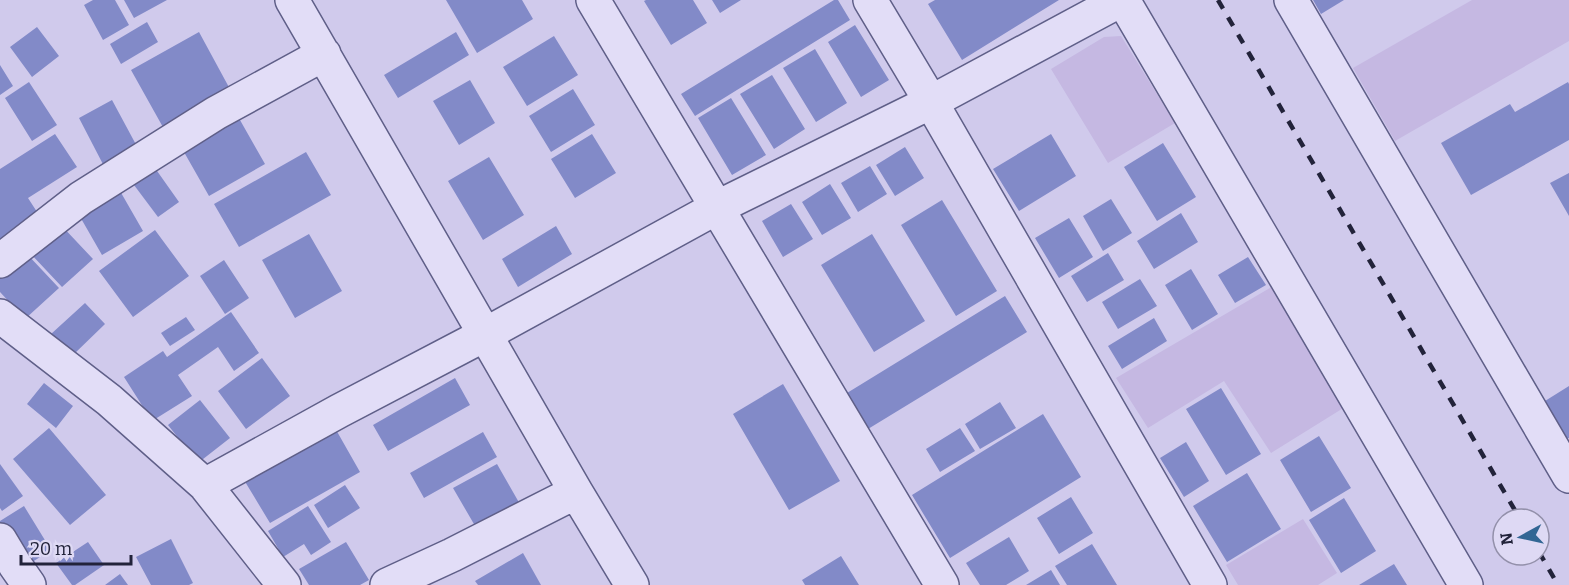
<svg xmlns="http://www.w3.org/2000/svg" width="1569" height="585" viewBox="0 0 1569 585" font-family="Bitter,serif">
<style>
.farmland{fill:#c5b8e2}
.building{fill:#828ac8}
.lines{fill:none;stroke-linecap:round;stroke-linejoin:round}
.minor-casing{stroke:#5f5f88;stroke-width:36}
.minor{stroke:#e2ddf7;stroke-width:33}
.rail{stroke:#22233a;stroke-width:4.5;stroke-dasharray:10 10;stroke-linecap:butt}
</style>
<rect width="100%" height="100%" fill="#d0caec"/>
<path class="farmland" d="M1472,0H1569V41L1395,141L1353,68Z
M1121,36L1175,123L1108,163L1051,69L1104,37Z
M1275,285L1345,407L1271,453L1224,381L1148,428L1116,378Z
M1303,519L1337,573L1318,585H1238L1226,565Z"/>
<path class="building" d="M93,0H115L129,25L103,40L84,5Z
M124,0H167L134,18Z
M446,0H522L533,19L477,53Z
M646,0H693L707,23L671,45L644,1Z
M712,0H741L720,13Z
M834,0H838L850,20L695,116L681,94Z
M935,0H1059L962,60L928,4Z
M1313,0H1344L1321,14Z
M147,22L158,42L121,64L110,44Z
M855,25L889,80L861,97L828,42Z
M37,27L59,56L32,77L10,47Z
M199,32L231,91L164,129L131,70Z
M456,32L469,55L398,98L384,75Z
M554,36L578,75L527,106L503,67Z
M815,49L847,103L816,122L783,68Z
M0,65L13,86L0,95Z
M772,75L805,129L774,149L740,94Z
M470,80L495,123L459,145L433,101Z
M29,82L57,125L32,141L5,98Z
M1568,82L1569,84V140L1471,195L1441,143L1510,104L1515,112Z
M573,89L595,125L551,152L529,116Z
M731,98L766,155L732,175L698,118Z
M112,100L140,152L106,170L79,118Z
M236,113L265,164L209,196L180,145Z
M55,134L77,167L28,198L39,215L0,239V169Z
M592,134L616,173L575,198L551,159Z
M1051,134L1076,176L1019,211L993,169Z
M1163,143L1196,197L1157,221L1124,167Z
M905,147L924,178L895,196L876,165Z
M306,152L331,195L239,247L214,204Z
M489,157L524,215L483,240L448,181Z
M150,161L179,202L158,217L128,177Z
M870,166L887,194L858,212L841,183Z
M1569,173V216L1550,183Z
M116,184L143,231L102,255L75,208Z
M830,184L851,218L822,235L802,202Z
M1111,199L1132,233L1103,251L1083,216Z
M942,200L997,291L956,316L901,225Z
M791,204L813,239L783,257L762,221Z
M1181,213L1198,242L1154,269L1137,241Z
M1069,218L1093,257L1059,278L1035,238Z
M60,224L93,259L62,287L30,253Z
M556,226L572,254L518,287L502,259Z
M155,230L189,276L133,317L99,271Z
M309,234L342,291L295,318L262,260Z
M872,234L925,321L874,352L821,265Z
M1108,253L1124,280L1087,302L1071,276Z
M27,254L59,288L25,319L0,292V279Z
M1248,257L1266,285L1235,303L1218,275Z
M224,260L249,298L225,314L200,276Z
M1191,269L1218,314L1192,330L1165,285Z
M1140,279L1157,306L1118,329L1102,302Z
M1005,296L1027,332L868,429L847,393Z
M85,303L105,324L72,356L51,334Z
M231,312L259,353L234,371L218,347L178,375L192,396L152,421L124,377L163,351L167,357Z
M186,317L195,330L170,346L161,333Z
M1154,318L1167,341L1122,369L1108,346Z
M262,358L290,396L246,429L218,391Z
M455,378L470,405L388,451L373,425Z
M44,383L73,406L56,428L27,404Z
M783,384L840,481L789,510L733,414Z
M1569,386V438L1566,439L1545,401Z
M1221,388L1261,454L1226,475L1186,409Z
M200,400L230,438L198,463L168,425Z
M1000,402L1016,428L980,449L965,424Z
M1043,414L1081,477L950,558L912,495Z
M49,428L106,495L70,525L13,459Z
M335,428L360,472L270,523L244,480Z
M960,428L975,451L940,472L926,449Z
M483,432L497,457L424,498L410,473Z
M1319,436L1351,488L1311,512L1280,460Z
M1186,442L1209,481L1184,497L1160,458Z
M0,464L23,496L2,511L0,508Z
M497,464L521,506L478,531L453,488Z
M1247,473L1281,529L1227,562L1193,506Z
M345,485L360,508L328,528L314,505Z
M1071,497L1093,533L1059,554L1037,518Z
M1344,498L1376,551L1341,573L1309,520Z
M24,506L51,550L26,566L0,524V521Z
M308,506L331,542L311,555L304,544L283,557L268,531Z
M1009,537L1029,571L1006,585H980L966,563Z
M171,539L193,583L189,585H151L136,557Z
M88,542L104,565L75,585H72L56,563Z
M346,542L369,580L360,585H309L299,569Z
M1092,544L1117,585H1067L1055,566Z
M523,553L541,585H478L475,581Z
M841,556L859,585H805L802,580Z
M1394,564L1407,585H1359Z
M1051,570L1060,585H1026Z
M120,574L128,585H105Z"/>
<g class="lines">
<g class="minor-casing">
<path id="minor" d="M292,0L576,492L632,585
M593,0L942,585
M870,0L931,102L1210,585
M1123,0L1466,585
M1291,0L1569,476
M0,261L81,198L216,113L324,54
M0,316L109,400L205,485L284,585
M205,485L339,411L486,334L716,208L931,102L1121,0
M0,540L15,565L29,585
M387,585L452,555L576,492"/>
</g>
<use href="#minor" class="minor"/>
<path class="rail" d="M1218,0L1520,519
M1539,552L1558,585"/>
</g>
<g transform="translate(1521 537) rotate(262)"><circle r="28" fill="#ded9f4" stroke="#9390aa" stroke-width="1.5"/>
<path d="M0-4.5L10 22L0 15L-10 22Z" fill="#326694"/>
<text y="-9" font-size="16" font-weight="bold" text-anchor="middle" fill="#22233a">N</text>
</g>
<path d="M21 555v9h110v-9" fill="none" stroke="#22233a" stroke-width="3"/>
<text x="30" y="555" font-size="18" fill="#22233a" stroke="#ded9f4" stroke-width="4.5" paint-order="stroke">20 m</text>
</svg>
